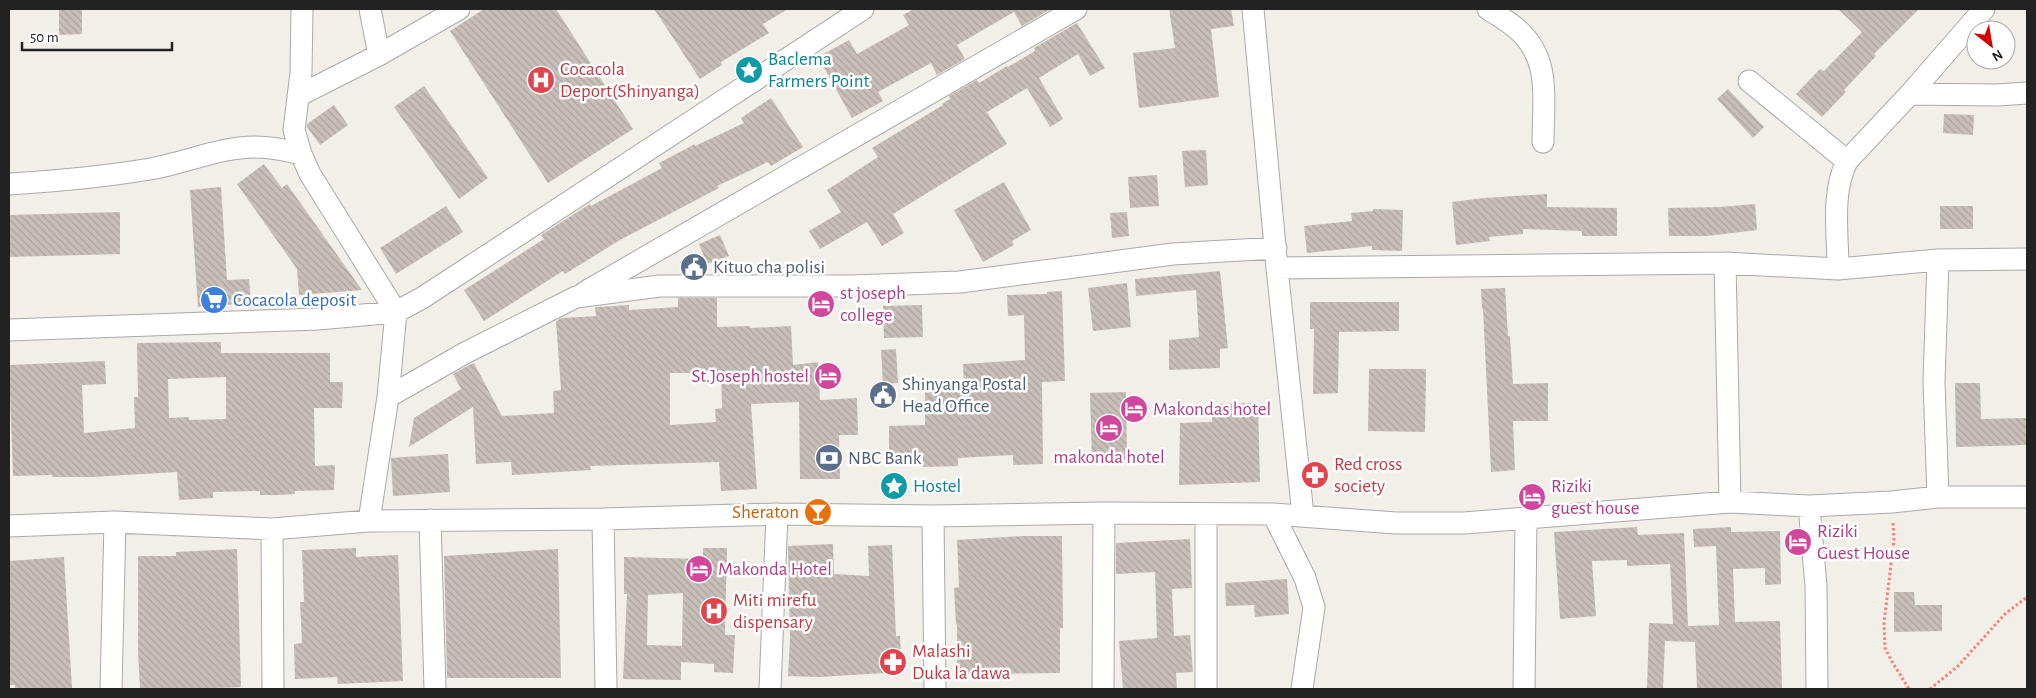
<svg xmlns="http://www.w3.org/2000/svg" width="2036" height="698" viewBox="0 0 2036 698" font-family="'Alegreya Sans',sans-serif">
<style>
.building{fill:url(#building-back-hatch);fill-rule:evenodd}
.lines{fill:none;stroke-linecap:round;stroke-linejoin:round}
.minor-casing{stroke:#a9a9a9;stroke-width:23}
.path{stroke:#fa8072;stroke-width:3;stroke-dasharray:2.5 2.5;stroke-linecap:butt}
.minor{stroke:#fff;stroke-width:21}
.labels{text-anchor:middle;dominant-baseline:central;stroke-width:5;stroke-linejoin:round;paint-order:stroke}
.culture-label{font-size:19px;fill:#0d838f;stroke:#fff;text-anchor:start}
.health-label{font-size:19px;fill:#be3a42;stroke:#fff;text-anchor:start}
.service-label{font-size:19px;fill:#4e5e75;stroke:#fff;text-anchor:start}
.hotel-label{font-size:19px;fill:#b23c85;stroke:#fff;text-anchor:start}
.shop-label{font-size:19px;fill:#366cbe;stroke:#fff;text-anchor:start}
.food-label{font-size:19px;fill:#c56008;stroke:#fff;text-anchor:end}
</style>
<defs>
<pattern id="building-back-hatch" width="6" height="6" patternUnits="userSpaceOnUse" patternTransform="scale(1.25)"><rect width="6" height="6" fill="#c7bfb8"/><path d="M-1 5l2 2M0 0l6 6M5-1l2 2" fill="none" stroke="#aba49e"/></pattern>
</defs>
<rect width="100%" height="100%" fill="#f2efe9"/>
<path class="building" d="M59,9H82V34L59,35Z
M484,9H556L633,129L548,183L450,31Z
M654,9H788L763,24L769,33L721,62L722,65L700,79Z
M914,9H1051L1022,26L1014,12L957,45L965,59L937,75L931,63L878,92L883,101L852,118L818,57L849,40L857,54L909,25L903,15Z
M1169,9H1231L1234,26L1211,29L1219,97L1139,108L1133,53L1175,48Z
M1838,9H1919L1874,54L1876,56L1844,90L1846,92L1822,117L1796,94L1820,69L1824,71L1862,32Z
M1077,23L1105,68L1090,76L1078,54L1039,78L1063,119L1050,127L1027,88L987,112L1007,144L893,214L904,233L882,246L867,222L820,249L809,231L841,212L827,190L878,157L872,148L943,105L942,104L950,99L949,96L977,80L979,83L1007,66L1008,67L1035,51L1034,48Z
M424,86L488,178L459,199L394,107Z
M1728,89L1764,127L1753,138L1717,99Z
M771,98L803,147L771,166L768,162L717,186L719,188L620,240L565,274L563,271L484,321L464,290L544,239L541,235L590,204L591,206L662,168L659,163L695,144V146L744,123L741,118Z
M334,105L348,125L320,145L307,127V124Z
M1944,114L1974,115L1973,135L1943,133Z
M1206,150L1208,185L1185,187L1182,151Z
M264,164L282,188L287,184L362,290L299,295L297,269L237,184Z
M1157,175L1159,206L1130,208L1128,177Z
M1004,182L1031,230L1012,241L1014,245L983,262L954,210Z
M221,187L227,280L249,279L251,303L198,307L190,190Z
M1547,194V207L1617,208V236H1582V231L1523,229V234L1489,237L1490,241L1456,245L1452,202L1484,198Z
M1755,204L1757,230L1707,236H1669L1668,208L1720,207Z
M446,206L463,232L396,274L380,248Z
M1940,206H1973V229H1940Z
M1373,209L1403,210L1402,251L1372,250V246L1307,253L1304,226L1352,221L1351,213L1373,211Z
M120,212V254L9,257V215Z
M1127,212L1129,236L1112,238L1110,213Z
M720,235L729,256L707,264L699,244Z
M1220,271L1228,348L1220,349V368L1169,370V340L1199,337L1196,290L1136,296L1135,279Z
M1127,283L1131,327L1093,331L1088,288Z
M1505,288L1508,336H1510L1513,384L1548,383V421H1513L1515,470L1491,472L1483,309H1482L1481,289Z
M1062,291L1065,381L1042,382L1043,464L1013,465V455L958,458V466L923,467V456L889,457V426L925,425V385L964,384L963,364L1025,360L1024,315L1008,316L1007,295L1047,294V292Z
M678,298H717V327L750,326V328L791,326L793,365L818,362L820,400L857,398L858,435H839L840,479H800L799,402L751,404L757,489L721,491L719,462L590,466L591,470L512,475L511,462L476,464L473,407L409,447L414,418L461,389L453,374L471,364L474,363L502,416L554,413L553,391L561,390L556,321L562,318L596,316L595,307H598L629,305V310L678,307ZM670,373H721L722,408L715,409L716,422L670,425Z
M1310,302H1399V331L1339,332L1338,393L1313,394L1314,329H1310Z
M922,305L923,337L884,338L883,306Z
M221,342V353H330V382H343L342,408H314L315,466L335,465L334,490L295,491V494L277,495H260V491L213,492V498L179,500L177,472L92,477H52V475L13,476L9,365L105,361L106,384L82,385L84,433L135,428L134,397H138L137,343ZM226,377V419L189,420V417L169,418L168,379Z
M896,349L898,383L883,384L881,350Z
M1369,369H1426L1425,432L1368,431Z
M1955,383H1980L1981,419L2027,418V445L1956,447Z
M1126,392L1127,460L1092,462L1090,393Z
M1258,403L1260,482L1179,485L1180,423L1212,422L1211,404Z
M448,454L450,492L393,496L391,458Z
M1637,527L1638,535L1684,533L1688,626L1719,625L1716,546L1694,547L1693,529L1731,527V532L1780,531L1781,584L1765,585V568L1733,569L1735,622L1780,621L1782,689H1697L1695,642L1665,641L1663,689H1647L1649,623L1673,624L1670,564L1627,566V560L1592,561L1596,616L1560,619L1554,532Z
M1023,536H1062L1063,628H1060V673L957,674V624L956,625L954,588L959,587L957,540Z
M1190,539L1192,588L1172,589L1174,636L1190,635L1193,672L1176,673L1177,689H1123L1119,641L1157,638L1155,572L1116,574V543Z
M833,544L834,574L869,576L868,546L892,545L896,636H900L902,672L819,677L788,676L790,639L788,546Z
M356,548V557L398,555L403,681L338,684L337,677L295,679L294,644L302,643L300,602H304L302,550Z
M703,548H727L725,635H735L733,673L714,672V664L681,662V680L623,679L627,594H624V557L703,559ZM683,593L682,646L647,645L648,595Z
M237,549L241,687L195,689H140L138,652V556H176V552Z
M558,549L561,678H447L444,556Z
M64,557L72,688L15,689V685H9V561Z
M1287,579L1289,614L1255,617L1254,605L1226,606L1225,583Z
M1894,592H1914L1915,605H1942V631L1894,632Z"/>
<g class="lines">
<g class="minor-casing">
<path id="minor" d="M302,9L301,73L294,130L301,154L310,174L396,312L388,397L369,521
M370,9L379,55
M1253,9L1277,268L1303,515
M1488,9C1497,15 1508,21 1517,29C1552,59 1543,101 1543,142
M1749,81L1847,161
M1910,94L1997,95L2027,93
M298,96L379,55L459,9
M9,184C56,181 103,177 150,169C185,163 220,147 255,147C271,147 286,150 301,154
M1938,260L1934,382L1938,497
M1725,263L1730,502
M1277,268L1725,263L1838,269L1938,260L2027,259
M1838,269C1838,234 1831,193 1847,161L1910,94L1984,9
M585,292L1076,9
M9,330L318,319L396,312L422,298L468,268L863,9
M388,397L465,353L576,297L660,286H852L960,282L1173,254L1276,248
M1809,506L1816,586L1817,689
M1273,514L1305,578L1314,607L1302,689
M1206,515V689
M933,516L935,689
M603,519L606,689
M430,520L435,689
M9,526L115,522L272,529L369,521L603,519L777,514L933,516L1104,513L1273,514L1396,523H1464L1730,502L1809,506L1892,502L1938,497H2027
M272,529L273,689
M111,689L115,522
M770,689L777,514
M1103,689L1104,513
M1524,689L1526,519"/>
</g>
<path class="path" d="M1893,523L1894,539L1884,623L1885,648L1891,660L1909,689
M1930,689L1958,666L2005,614L2027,597"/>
<use href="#minor" class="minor"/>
</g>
<defs>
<g id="sight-disc" transform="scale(1.4375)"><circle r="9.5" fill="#0f9aa8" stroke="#fff"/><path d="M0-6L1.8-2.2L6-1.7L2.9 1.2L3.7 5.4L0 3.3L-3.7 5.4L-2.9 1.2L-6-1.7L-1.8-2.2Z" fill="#fff"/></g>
<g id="hospital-disc" transform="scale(1.4375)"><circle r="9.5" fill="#e0444e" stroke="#fff"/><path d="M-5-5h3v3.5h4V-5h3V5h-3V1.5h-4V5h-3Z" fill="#fff"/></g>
<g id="civic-disc" transform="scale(1.4375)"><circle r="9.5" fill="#5c6f8a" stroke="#fff"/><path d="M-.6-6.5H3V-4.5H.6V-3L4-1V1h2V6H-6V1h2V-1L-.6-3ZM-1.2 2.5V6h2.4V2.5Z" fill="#fff"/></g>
<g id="supermarket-disc" transform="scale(1.4375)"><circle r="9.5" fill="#3f7fe0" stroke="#fff"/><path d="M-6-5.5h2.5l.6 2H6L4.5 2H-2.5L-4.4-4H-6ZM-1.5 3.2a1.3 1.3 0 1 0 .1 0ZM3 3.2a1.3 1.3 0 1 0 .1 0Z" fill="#fff"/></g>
<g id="hotel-disc" transform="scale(1.4375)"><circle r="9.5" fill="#d1479c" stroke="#fff"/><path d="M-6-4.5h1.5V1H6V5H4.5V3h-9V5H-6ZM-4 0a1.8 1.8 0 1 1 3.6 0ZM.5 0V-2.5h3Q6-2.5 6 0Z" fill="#fff"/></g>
<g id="bank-disc" transform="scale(1.4375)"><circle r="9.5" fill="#5c6f8a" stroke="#fff"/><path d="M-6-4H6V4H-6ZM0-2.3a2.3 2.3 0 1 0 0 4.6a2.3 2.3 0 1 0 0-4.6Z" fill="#fff"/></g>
<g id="pharmacy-disc" transform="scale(1.4375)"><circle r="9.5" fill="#e0444e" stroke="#fff"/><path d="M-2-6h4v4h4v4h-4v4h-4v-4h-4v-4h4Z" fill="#fff"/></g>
<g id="bar-disc" transform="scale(1.4375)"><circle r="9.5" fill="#e8710a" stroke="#fff"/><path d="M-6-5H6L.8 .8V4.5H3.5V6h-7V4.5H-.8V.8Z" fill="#fff"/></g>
</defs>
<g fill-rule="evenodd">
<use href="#sight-disc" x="749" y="70"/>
<use href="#hospital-disc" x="541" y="80"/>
<use href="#civic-disc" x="694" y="267"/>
<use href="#supermarket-disc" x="214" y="300"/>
<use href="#hotel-disc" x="821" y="304"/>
<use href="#hotel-disc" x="828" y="376"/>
<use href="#civic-disc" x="883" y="395"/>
<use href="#hotel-disc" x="1134" y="409"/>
<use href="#hotel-disc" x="1109" y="428"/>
<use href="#bank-disc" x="829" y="458"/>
<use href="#pharmacy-disc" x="1315" y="475"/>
<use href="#sight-disc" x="894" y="486"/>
<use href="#hotel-disc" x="1532" y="497"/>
<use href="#bar-disc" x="818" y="512"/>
<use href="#hotel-disc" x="1798" y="542"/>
<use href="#hotel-disc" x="699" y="569"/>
<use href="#hospital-disc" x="714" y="611"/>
<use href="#pharmacy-disc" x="893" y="662"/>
</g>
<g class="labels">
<g class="culture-label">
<text x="768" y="59">Baclema<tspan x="768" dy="22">Farmers Point</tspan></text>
<text x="913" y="486">Hostel</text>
</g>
<g class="health-label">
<text x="560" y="69">Cocacola<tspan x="560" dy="22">Deport(Shinyanga)</tspan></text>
<text x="1334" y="464">Red cross<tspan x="1334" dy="22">society</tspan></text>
<text x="733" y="600">Miti mirefu<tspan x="733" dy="22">dispensary</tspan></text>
<text x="912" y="651">Malashi<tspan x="912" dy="22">Duka la dawa</tspan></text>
</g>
<g class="service-label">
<text x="713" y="267">Kituo cha polisi</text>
<text x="902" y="384">Shinyanga Postal<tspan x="902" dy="22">Head Office</tspan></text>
<text x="848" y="458">NBC Bank</text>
</g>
<g class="hotel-label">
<text x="840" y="293">st joseph<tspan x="840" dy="22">college</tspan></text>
<text x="809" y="376" text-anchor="end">St.Joseph hostel</text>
<text x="1153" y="409">Makondas hotel</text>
<text x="1109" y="457" text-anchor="middle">makonda hotel</text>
<text x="1551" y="486">Riziki<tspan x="1551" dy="22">guest house</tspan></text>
<text x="1817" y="531">Riziki<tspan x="1817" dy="22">Guest House</tspan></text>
<text x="718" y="569">Makonda Hotel</text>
</g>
<g class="shop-label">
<text x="233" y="300">Cocacola deposit</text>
</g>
<g class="food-label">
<text x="799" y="512">Sheraton</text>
</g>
</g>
<rect width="2036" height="698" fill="none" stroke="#222222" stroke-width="20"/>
<g transform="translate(1991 45) rotate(149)"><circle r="24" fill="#ffffff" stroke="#a7a7a7"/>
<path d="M0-4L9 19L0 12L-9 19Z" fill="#d40000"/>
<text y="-8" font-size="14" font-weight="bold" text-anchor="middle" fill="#222222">N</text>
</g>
<path d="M22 42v8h150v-8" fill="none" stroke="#222222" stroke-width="2.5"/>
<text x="30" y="42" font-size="15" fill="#222222" stroke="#ffffff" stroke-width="4" paint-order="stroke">50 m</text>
</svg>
